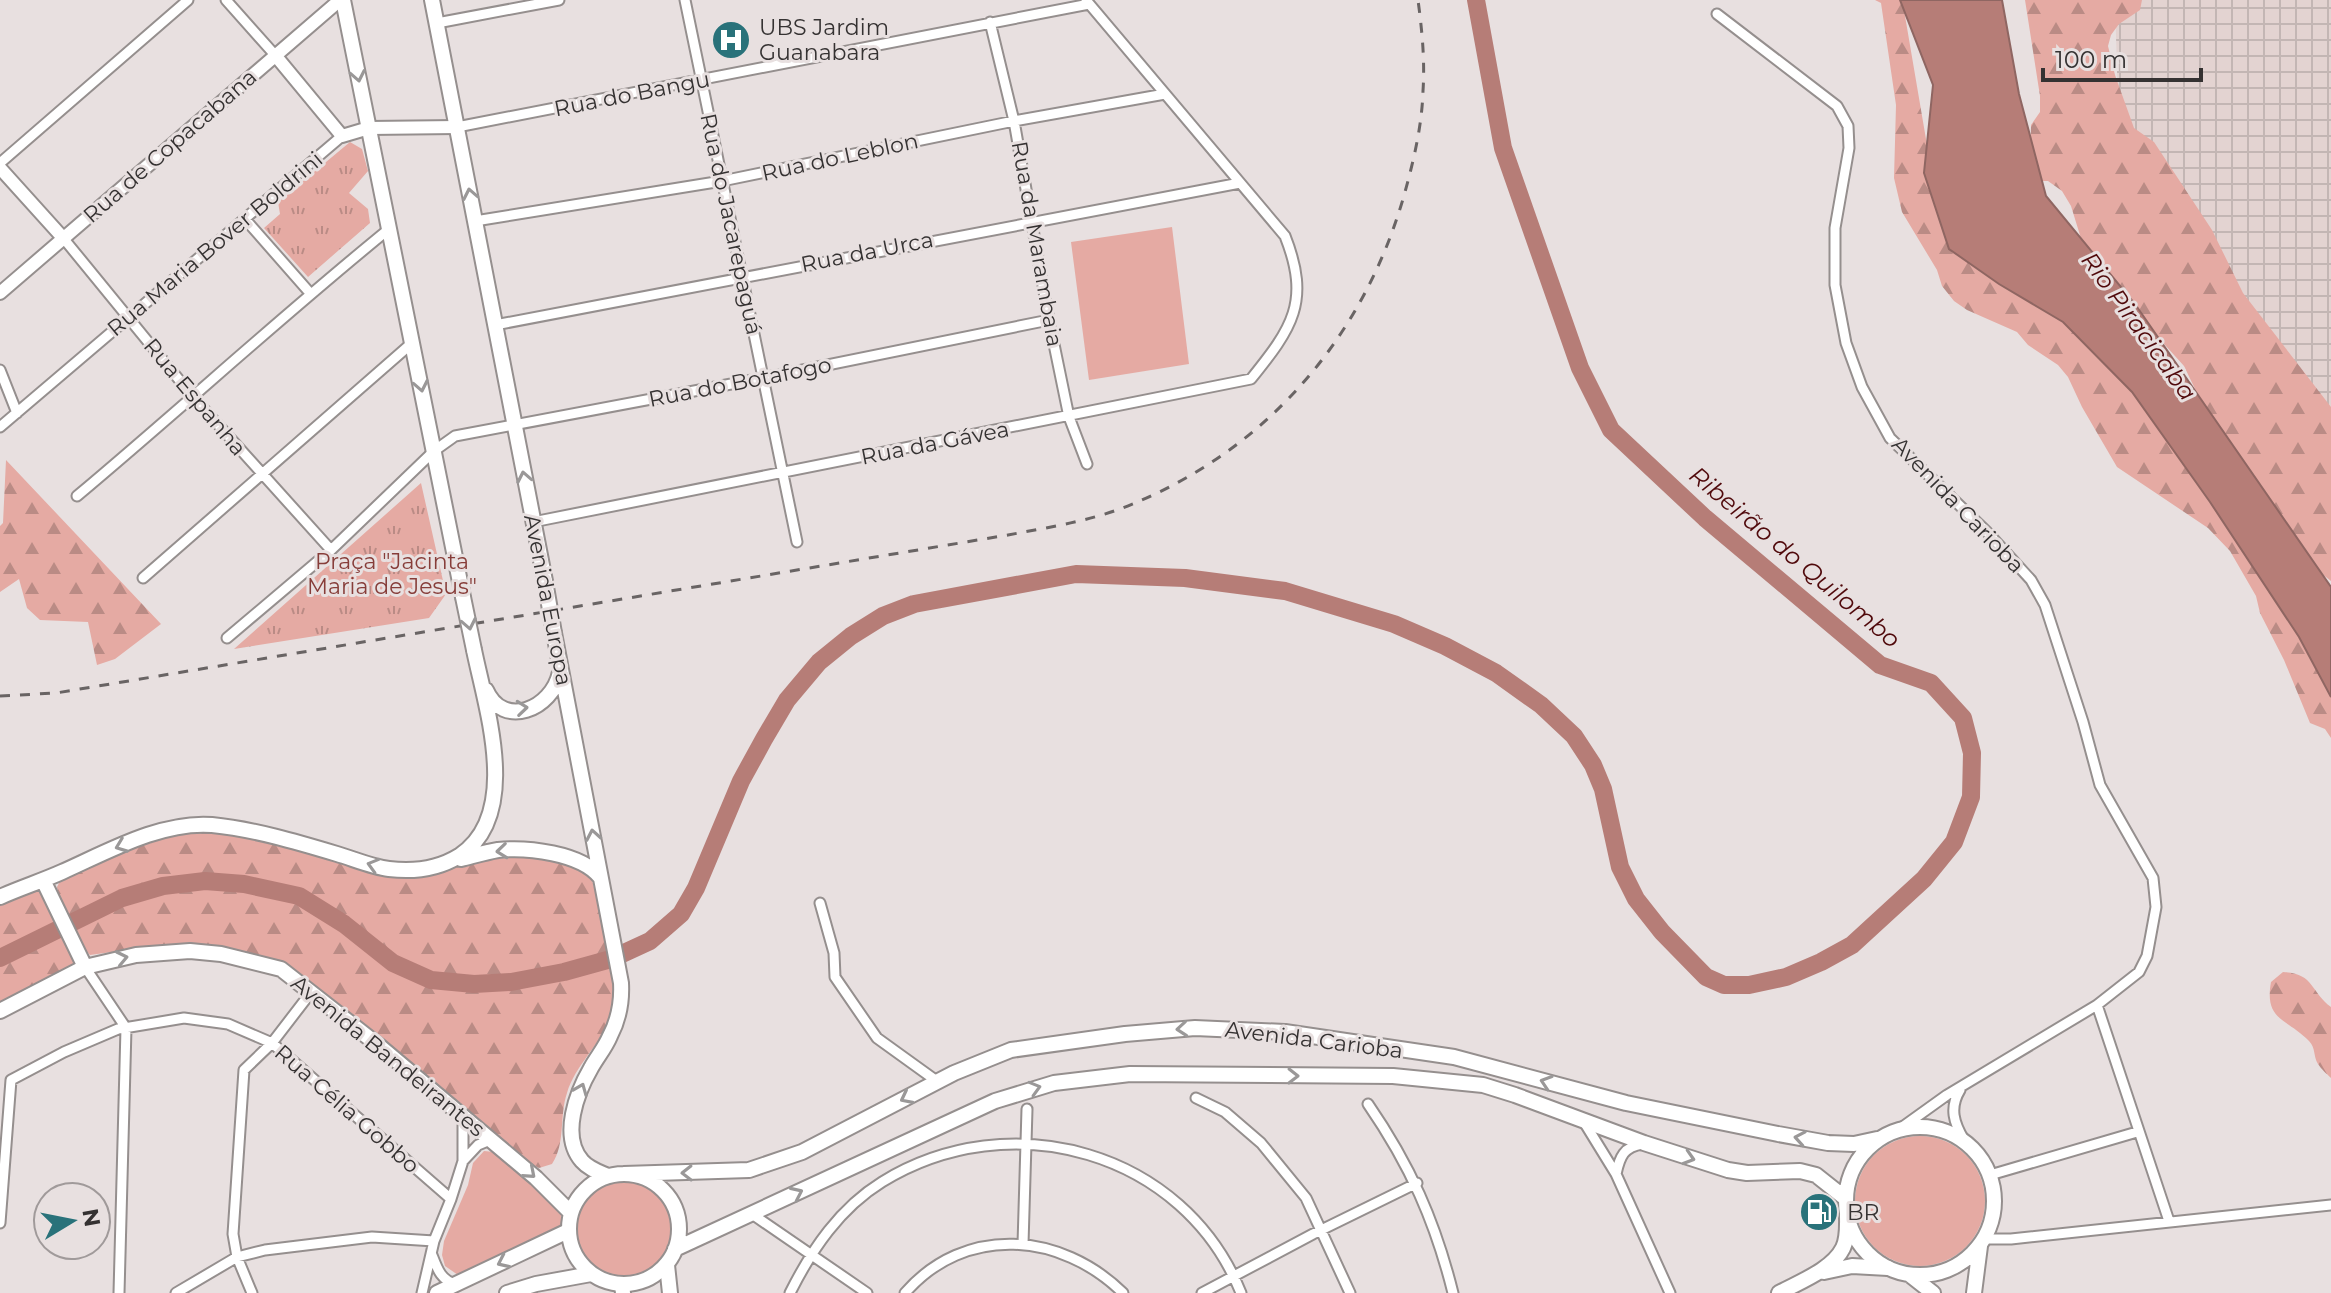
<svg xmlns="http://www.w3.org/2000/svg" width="2331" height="1293" viewBox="0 0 2331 1293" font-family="Montserrat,sans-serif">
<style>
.industrial{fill:url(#industrial-grid)}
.grass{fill:#e5aaa3}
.forest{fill:url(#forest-firs)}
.park{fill:url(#park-tufts)}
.water{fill:#b67d77;stroke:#8f6662;stroke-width:2}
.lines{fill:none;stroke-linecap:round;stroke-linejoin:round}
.river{stroke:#b67d77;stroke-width:18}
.minor-casing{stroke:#958f8e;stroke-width:13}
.tertiary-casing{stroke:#958f8e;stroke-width:16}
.secondary-casing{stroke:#958f8e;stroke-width:18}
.primary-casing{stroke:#958f8e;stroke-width:18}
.minor{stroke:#fff;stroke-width:9}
.tertiary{stroke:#fff;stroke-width:12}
.secondary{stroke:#fff;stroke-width:14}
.primary{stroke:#fff;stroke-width:14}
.rail{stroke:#696464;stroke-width:3;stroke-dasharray:10 10;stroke-linecap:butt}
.primary-bridge-casing{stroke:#958f8e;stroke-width:18;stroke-linecap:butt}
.primary-bridge{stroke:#fff;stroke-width:14}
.oneway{stroke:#9a9898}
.labels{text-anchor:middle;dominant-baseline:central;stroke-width:6;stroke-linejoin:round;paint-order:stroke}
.poi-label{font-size:22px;fill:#353232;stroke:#e8e0e0;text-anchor:start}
.street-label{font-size:22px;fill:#353232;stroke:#e8e0e0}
.park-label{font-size:22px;fill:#873d39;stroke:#e8e0e0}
.water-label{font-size:24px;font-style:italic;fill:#50090b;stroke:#e8e0e0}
</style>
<defs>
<pattern id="industrial-grid" width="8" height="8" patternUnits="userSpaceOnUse" patternTransform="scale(2)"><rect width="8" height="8" fill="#e3d3d1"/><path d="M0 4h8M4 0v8" fill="none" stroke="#c3b6b4"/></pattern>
<pattern id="forest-firs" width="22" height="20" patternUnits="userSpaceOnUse" patternTransform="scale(2)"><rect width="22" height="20" fill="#e5aaa3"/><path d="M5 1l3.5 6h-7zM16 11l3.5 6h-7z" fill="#ba8b85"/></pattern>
<pattern id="park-tufts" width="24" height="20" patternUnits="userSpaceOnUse" patternTransform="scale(2)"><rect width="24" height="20" fill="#e5aaa3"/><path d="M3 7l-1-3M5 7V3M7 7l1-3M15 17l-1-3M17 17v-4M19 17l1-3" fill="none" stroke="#ba8b85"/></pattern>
</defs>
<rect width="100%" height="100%" fill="#e8e0e0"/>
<path class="industrial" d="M2115,0H2331V450L2118,107Z"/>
<path class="grass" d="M1172,227L1189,364L1089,380L1071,242Z
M1855 1201a65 65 0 1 1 130 0a65 65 0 1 1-130 0Z
M484,1151L494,1152L560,1207L562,1223L556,1231L458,1275L445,1266L442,1255L444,1241L468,1185L473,1163Z
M574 1230a50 50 0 1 1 100 0a50 50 0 1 1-100 0Z"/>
<path class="forest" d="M1875,0H1900L1904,10L1935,192L2100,327L2331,681V738L2325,729L2310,723L2284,660L2260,613L2256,596L2230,551L2208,528L2117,467L2082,407L2068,377L2058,365L2028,345L2017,332L1967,310L1954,301L1942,286L1937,270L1902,212L1894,178L1896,105L1881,3Z
M2025,0H2142L2140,10L2119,24L2111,35L2108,46L2115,75L2134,128L2154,142L2212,230L2243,293L2331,407V581L2297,554L2233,468L2184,366L2136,313L2083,245L2071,206L2062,191L2048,181H2030L2031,125L2040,112V96Z
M6,460L161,624L115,659L97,665L88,622L40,620L27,608L19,579L0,592V526L3,523Z
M210,831L266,842L386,875L421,877L484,859L536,857L582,868L592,879C599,910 622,991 610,1019C599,1046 575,1066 567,1093C559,1117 566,1143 552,1164L539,1168L531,1164L382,1039L284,963L222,947L190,944L162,945L90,955L84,949L60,899L57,887L61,879L120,852L172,835Z
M38,888L45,893L75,958L72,966L0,1003V904Z
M2283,972C2314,973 2310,991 2331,1007V1078C2327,1074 2321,1069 2318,1064C2313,1056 2316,1048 2309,1041C2287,1018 2264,1021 2271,982Z"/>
<path class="park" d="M350,142L362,149L368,171L349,193L368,209L370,223L308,277L264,228L280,214L278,202Z
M421,483L446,594L429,618L234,649Z"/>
<path class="water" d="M1900,0H2002L2019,94L2046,196L2135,304L2331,587V697L2299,637L2210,502L2132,392L2063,322L1999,284L1949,249L1924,173L1933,85Z"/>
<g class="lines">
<path class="river" d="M0,958L122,898L163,886L205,881L244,884L299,896L344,924L393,963L431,980L474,984L511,982L564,972L611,959L650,941L681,914L696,888L741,781L764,739L787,700L819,662L851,636L883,616L914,604L1076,574L1185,578L1285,591L1394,624L1445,646L1496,673L1541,705L1574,736L1593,765L1603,789L1620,867L1636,899L1662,932L1706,977L1724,985H1749L1786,977L1821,962L1852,945L1924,879L1954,842L1971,797L1972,753L1963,718L1931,683L1880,665L1705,518L1611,430L1580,368L1503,148L1476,0"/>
<g class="minor-casing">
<path id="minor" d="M226,0L275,55
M685,0L797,542
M1717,14L1837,106L1848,126L1849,148L1835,228V285L1846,343L1862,387L1890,438L1987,532L2031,580L2045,605L2083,722L2100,785L2153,878L2156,907L2147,956L2139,972L2097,1005L1947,1095L1901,1128
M990,22L1014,121L1049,320L1069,417L1087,464
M437,23L559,0
M457,127L1089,4
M0,163L188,0
M245,219L310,293
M475,221L722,181L1014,121L1165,94
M64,239L194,398L331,550
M495,325L1240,183
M0,370L17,413
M0,427L342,136
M77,496C182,408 283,315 389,229
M533,522L1251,379C1292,328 1311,302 1285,236L1086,0
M143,578L412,343
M227,638L331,550L434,451L455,436L763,378L1049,320
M820,903L834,953L835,977L877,1038L938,1082
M85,967L126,1028L119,1293
M2097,1005L2169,1221
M1960,1090C1949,1108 1954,1123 1964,1140
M1196,1098L1225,1112L1261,1143L1306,1198L1350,1293
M1368,1104C1410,1165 1435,1221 1453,1293
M1584,1122L1616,1174L1670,1293
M463,1161L478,1145L490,1140
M1616,1174C1620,1156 1624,1147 1642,1144
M1990,1175L2137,1132
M752,1214L867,1293
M0,1223L11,1080L64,1052L118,1029L184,1018L228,1024L272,1043L451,1199
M1984,1239H2011L2331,1205
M1023,1244L1027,1109
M432,1255C437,1268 441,1281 456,1284
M176,1293L237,1257L265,1250L372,1237L434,1241
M252,1293L237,1257L233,1234L244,1070L272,1043L312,991
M422,1293L434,1241L451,1199L463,1161V1118
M790,1293C812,1249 840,1208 882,1182C1010,1103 1184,1151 1241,1293
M905,1293C965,1224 1061,1232 1123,1293
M1202,1293L1313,1234L1417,1183"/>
</g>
<g class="tertiary-casing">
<path id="tertiary" d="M275,55L342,136L369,128L457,127
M0,168L64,239
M0,293L340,0"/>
</g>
<g class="secondary-casing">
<path id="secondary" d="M667,1265L670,1293
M1824,1272L1852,1266L1888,1268
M622,1285L623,1293
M437,1293L568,1231
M507,1293L536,1284L591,1274
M1779,1293C1799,1282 1832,1270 1843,1248C1848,1238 1847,1226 1847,1215"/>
</g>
<g class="primary-casing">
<path id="primary" d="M343,0L463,597
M432,0L545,581
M554,633L621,983C622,1002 619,1019 610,1036C605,1048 597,1057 591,1068C577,1092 560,1136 582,1161C589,1169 599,1172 608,1176
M486,690C503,729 552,710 560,672
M461,859C473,856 486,852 498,850C527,847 581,853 600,877
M43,880L85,967
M0,897C20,888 42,881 62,872C107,852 161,821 212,825C253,829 297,842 337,854C354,859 372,867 389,869C414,872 438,869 459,856C522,815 486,709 474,650
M0,1011L85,967L136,955L190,951L221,954L281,969L378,1045L536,1178L571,1213
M1846 1201a74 74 0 1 1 148 0a74 74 0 1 1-148 0Z
M569 1229a55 55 0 1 1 110 0a55 55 0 1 1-110 0Z
M624,1174L749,1170L802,1152L954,1073L1011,1050L1125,1034L1195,1028L1285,1032L1454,1057L1626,1103L1778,1134L1828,1143L1854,1144L1877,1139
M675,1249L995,1101L1054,1083L1130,1074L1393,1076L1483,1085L1515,1095L1644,1143L1728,1170L1747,1173L1800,1171L1816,1175L1845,1198
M1910,1275L1933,1293
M1974,1293L1980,1246"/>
</g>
<use href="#minor" class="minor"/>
<use href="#tertiary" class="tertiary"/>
<use href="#secondary" class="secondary"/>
<use href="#primary" class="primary"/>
<path class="rail" d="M0,696L56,693L1008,535C1045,528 1084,522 1120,509C1264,454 1364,339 1405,192C1414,159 1422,125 1423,91C1425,60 1422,30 1418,0"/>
<g class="primary-bridge-casing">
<path id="primary-bridge" d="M545,581L554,633
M463,597L474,650"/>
</g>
<use href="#primary-bridge" class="primary-bridge"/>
</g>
<defs><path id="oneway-chevron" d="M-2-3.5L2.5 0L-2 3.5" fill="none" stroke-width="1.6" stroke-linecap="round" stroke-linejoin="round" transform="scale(2)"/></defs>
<g class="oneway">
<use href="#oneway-chevron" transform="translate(358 76) rotate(79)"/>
<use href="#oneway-chevron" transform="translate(470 194) rotate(-101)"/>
<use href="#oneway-chevron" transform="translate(421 386) rotate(79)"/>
<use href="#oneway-chevron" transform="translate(524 477) rotate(-101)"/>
<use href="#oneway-chevron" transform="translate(469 624) rotate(79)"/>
<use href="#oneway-chevron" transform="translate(522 708) rotate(-6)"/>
<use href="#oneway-chevron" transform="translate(593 835) rotate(-100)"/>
<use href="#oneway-chevron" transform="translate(121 846) rotate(159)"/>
<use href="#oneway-chevron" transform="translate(502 851) rotate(174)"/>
<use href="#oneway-chevron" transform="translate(373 865) rotate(-164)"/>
<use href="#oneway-chevron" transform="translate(122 958) rotate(-12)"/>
<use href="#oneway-chevron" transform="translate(1182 1029) rotate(175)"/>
<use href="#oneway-chevron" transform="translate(1293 1076) rotate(1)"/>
<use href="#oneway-chevron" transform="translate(1546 1082) rotate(-162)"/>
<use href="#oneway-chevron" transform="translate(1035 1088) rotate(-16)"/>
<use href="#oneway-chevron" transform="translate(581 1089) rotate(-68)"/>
<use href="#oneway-chevron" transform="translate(906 1098) rotate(153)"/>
<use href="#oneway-chevron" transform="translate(1800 1138) rotate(-170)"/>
<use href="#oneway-chevron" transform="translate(1689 1158) rotate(17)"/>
<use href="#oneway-chevron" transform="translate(530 1173) rotate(41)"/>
<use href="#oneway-chevron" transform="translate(687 1173) rotate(179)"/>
<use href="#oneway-chevron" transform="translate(797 1193) rotate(-25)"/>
<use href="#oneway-chevron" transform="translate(503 1262) rotate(155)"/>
</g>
<defs>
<g id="hospital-disc" transform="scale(2)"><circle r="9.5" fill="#29727a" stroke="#e8e0e0"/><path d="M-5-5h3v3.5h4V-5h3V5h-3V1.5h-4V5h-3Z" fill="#fff"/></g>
<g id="fuel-disc" transform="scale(2)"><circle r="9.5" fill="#29727a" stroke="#e8e0e0"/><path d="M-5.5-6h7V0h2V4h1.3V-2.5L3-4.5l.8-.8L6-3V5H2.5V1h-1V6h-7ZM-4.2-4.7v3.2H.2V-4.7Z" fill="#fff"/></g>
</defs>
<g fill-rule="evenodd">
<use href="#hospital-disc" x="731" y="40"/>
<use href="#fuel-disc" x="1819" y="1212"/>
</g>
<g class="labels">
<g class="poi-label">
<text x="759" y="27">UBS Jardim<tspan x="759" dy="25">Guanabara</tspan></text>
<text x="1847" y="1212">BR</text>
</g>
<g class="street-label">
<text transform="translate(632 94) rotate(-11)">Rua do Bangu</text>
<text transform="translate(170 146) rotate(-41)">Rua de Copacabana</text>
<text transform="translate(840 157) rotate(-12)">Rua do Leblon</text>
<text transform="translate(731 224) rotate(78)">Rua do Jacarepaguá</text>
<text transform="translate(215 244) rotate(-40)">Rua Maria Bover Boldrini</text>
<text transform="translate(1037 244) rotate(80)">Rua da Marambaia</text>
<text transform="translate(867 252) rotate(-11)">Rua da Urca</text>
<text transform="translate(740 382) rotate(-11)">Rua do Botafogo</text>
<text transform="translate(195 397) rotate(50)">Rua Espanha</text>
<text transform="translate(935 443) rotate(-11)">Rua da Gávea</text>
<text transform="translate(1958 505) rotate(46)">Avenida Carioba</text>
<text transform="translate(548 600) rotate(79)">Avenida Europa</text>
<text transform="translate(1314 1040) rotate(7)">Avenida Carioba</text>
<text transform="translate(388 1056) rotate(39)">Avenida Bandeirantes</text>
<text transform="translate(347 1109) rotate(41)">Rua Célia Gobbo</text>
</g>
<g class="park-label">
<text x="392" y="561">Praça "Jacinta<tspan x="392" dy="25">Maria de Jesus"</tspan></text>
</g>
<g class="water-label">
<text transform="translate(2139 326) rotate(54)">Rio Piracicaba</text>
<text transform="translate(1795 557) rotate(40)">Ribeirão do Quilombo</text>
</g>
</g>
<g transform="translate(72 1221) rotate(80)"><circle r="38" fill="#e8e0e0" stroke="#a09a9a" stroke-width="2"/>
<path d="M0-6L14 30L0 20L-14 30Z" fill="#29727a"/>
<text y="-12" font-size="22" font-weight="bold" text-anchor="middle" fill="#353232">N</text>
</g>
<path d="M2043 68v12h158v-12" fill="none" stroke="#353232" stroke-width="4"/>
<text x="2055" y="68" font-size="24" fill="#353232" stroke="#e8e0e0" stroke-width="6" paint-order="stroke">100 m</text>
</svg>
